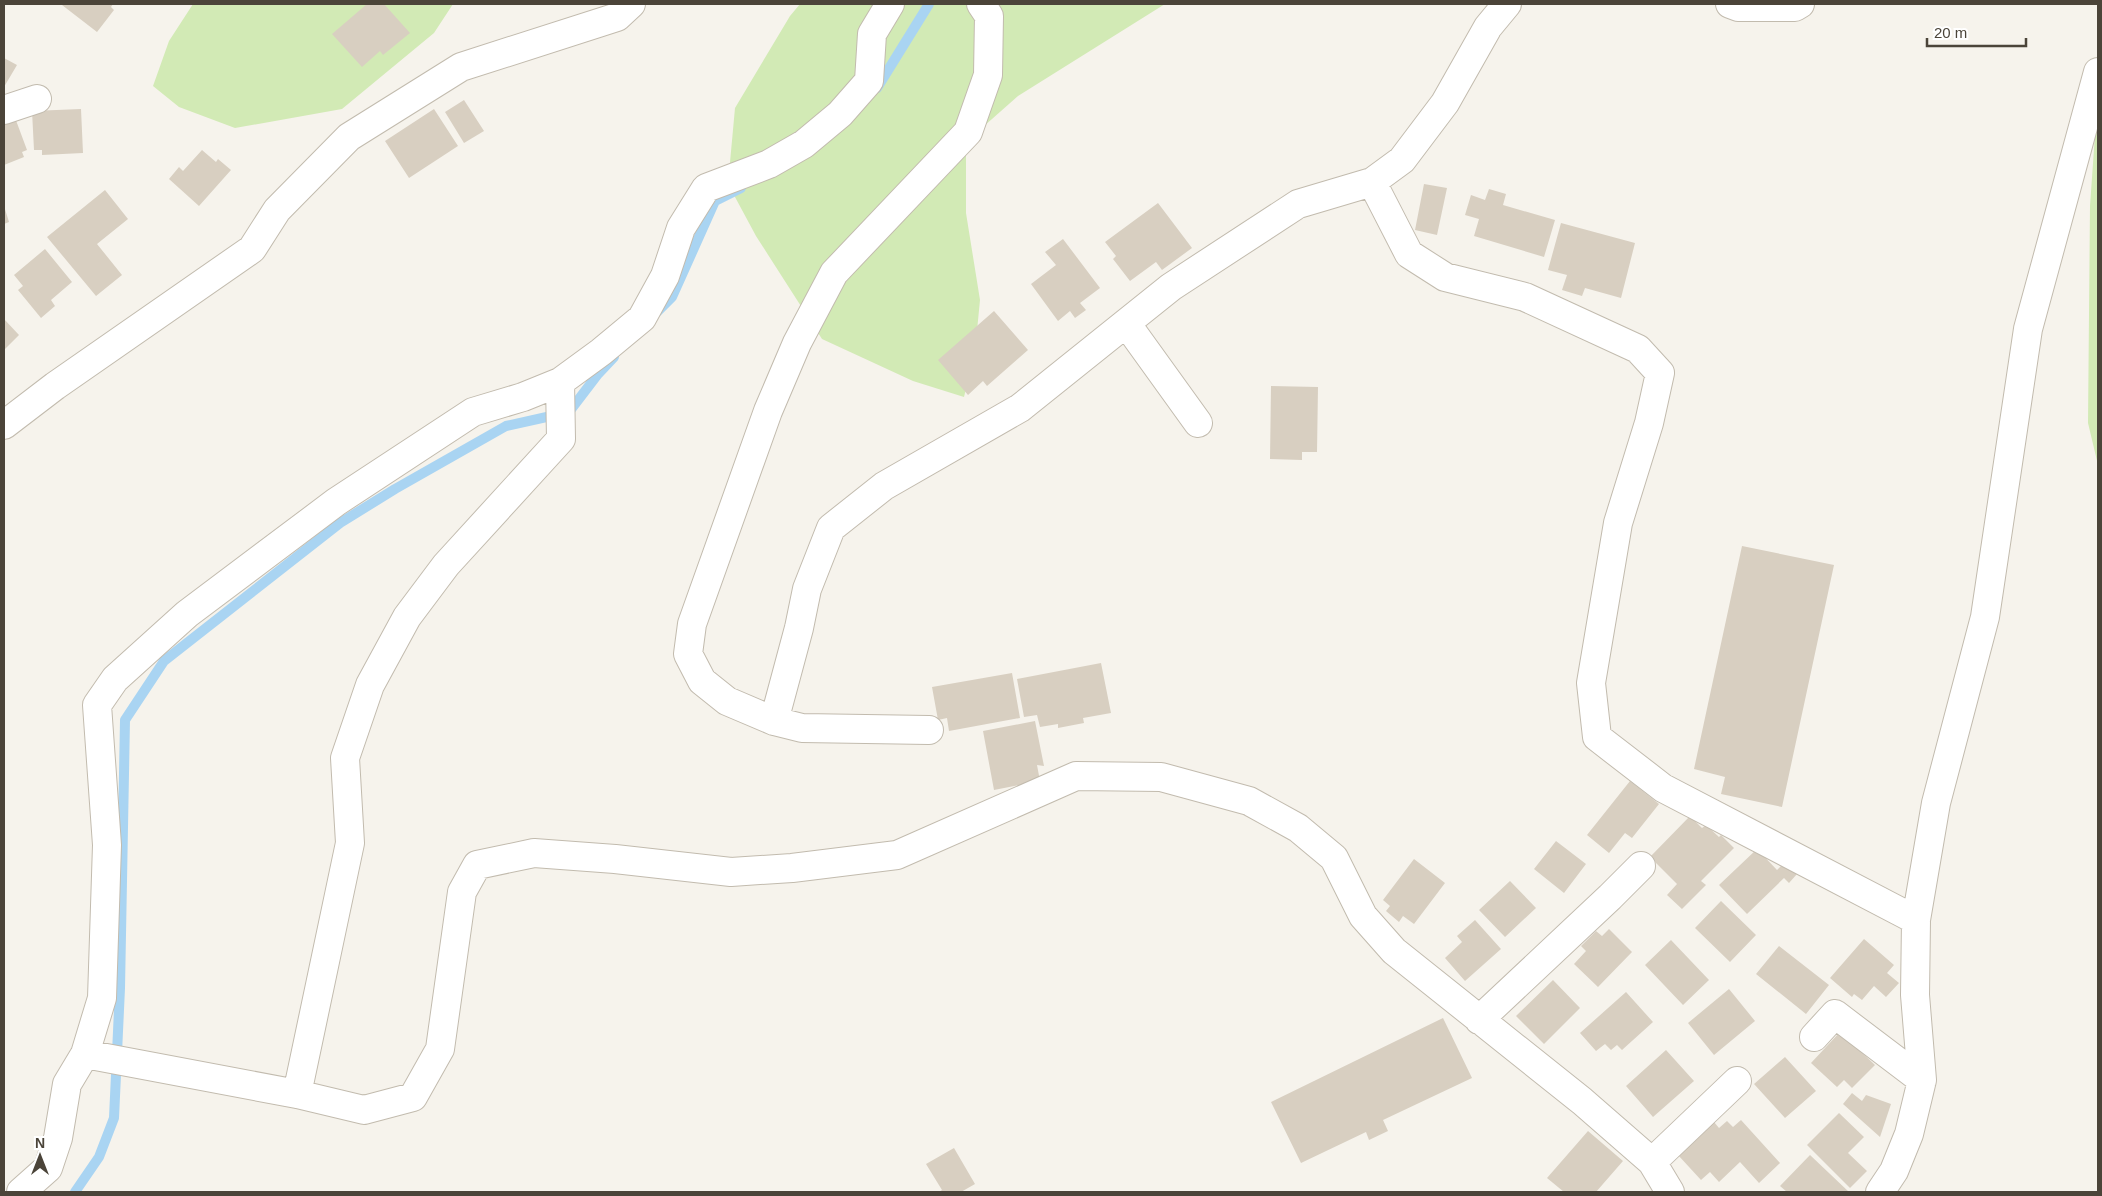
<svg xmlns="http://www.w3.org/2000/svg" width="2102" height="1196" viewBox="0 0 2102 1196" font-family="Helvetica,sans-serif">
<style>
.green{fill:#d2eab5}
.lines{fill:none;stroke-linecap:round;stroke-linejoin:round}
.stream{stroke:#a9d4f2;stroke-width:10}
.building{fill:#d8cfc1}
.minor-casing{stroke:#c2bbae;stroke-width:30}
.minor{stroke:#fff;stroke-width:28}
</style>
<rect width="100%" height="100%" fill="#f6f3ec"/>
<path class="green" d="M193,4H453L434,33L342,109L235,128L179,107L153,86L169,41Z
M800,4H1165L1018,96L966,142V213L980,300L975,351L964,397L913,381L822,339L756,236L728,184L735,108L790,16Z
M2098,92V465L2088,423L2090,206Z"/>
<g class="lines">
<path class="stream" d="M877,88L929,4
M657,312L672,297L715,201L741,188
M75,1192L99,1157L114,1118L120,988L125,720L164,661L340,523L395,489L506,426L569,412L598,374L614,357"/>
</g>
<path class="building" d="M63,4H113L111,7L114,10L97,32L62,5Z
M367,4H384L410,33L383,55L380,51L362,67L332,34Z
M4,58L17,65L4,87Z
M464,100L484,131L464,143L445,112Z
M81,109L83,153L42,155V150H34L32,111Z
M434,109L458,146L409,178L385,141Z
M14,115L27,150L22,152L24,157L4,165V119Z
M202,150L216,162L218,159L231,170L199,206L169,179L179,167L183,171Z
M1424,184L1447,188L1437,235L1415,230Z
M1489,189L1506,194L1503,205L1555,220L1544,257L1474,236L1479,219L1465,215L1471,195L1485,200Z
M105,190L128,219L97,244L122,275L96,296L47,237Z
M1158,203L1192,248L1162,270L1156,262L1130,281L1113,259L1116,256L1105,242Z
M4,206L9,222L4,224Z
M1561,223L1635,243L1621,298L1585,288L1582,296L1562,290L1567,275L1548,270Z
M1063,239L1100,288L1080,303L1086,310L1075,318L1070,311L1058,321L1031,284L1056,265L1045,252Z
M45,249L72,282L51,300L55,306L41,318L18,290L23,286L14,275Z
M994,311L1028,350L987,386L983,381L968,395L938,360Z
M4,319L19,335L4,350Z
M1271,386L1318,387L1317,452H1302V460L1270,459Z
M1742,546L1834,565L1782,807L1721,794L1725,777L1694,769Z
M1101,663L1111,713L1083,718L1084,723L1058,728V724L1040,727L1037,715L1024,717L1017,679Z
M1012,673L1020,718L949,731L947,718L938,720L932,687Z
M1035,721L1044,766L1037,765L1040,781L994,790L983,731Z
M1630,781L1659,804L1632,838L1625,833L1609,853L1587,835Z
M1690,816L1702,828L1706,825L1719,837L1721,835L1734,848L1701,881L1706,885L1682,909L1667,895L1677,884L1650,857Z
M1556,841L1586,864L1564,893L1534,869Z
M1757,849L1777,870L1785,862L1797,874L1789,883L1784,878L1747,914L1719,885Z
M1414,859L1445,883L1414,924L1403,916L1399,922L1386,911L1390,906L1383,900Z
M1510,881L1536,908L1505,937L1479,910Z
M1721,901L1756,935L1730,962L1695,928Z
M1475,920L1501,949L1465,981L1445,958L1462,942L1457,936Z
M1609,929L1632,952L1598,987L1574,964L1586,951L1581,946L1596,931L1602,936Z
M1864,939L1894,965L1887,973L1899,983L1886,997L1874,986L1862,1000L1854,994L1852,997L1830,978Z
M1671,940L1709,980L1683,1005L1645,965Z
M1779,946L1829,985L1806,1014L1756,974Z
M1553,980L1580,1008L1544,1044L1516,1016Z
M1729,989L1755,1021L1714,1055L1688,1023Z
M1626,992L1653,1022L1622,1050L1617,1045L1611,1050L1605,1044L1596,1051L1580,1033Z
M1443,1018L1472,1078L1383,1120L1388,1131L1369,1140L1366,1132L1301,1163L1271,1102Z
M1840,1032L1875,1065L1852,1088L1844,1080L1837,1087L1811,1063Z
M1666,1050L1694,1081L1653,1117L1626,1086Z
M1785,1057L1816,1091L1785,1118L1754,1084Z
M1852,1093L1862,1101L1866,1095L1891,1104L1880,1137L1843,1104Z
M1839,1113L1864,1137L1848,1153L1867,1171L1850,1188L1807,1145Z
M1741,1120L1780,1163L1759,1183L1740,1162L1719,1182L1710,1172L1701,1180L1678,1155L1714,1122L1719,1128L1727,1121L1733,1127Z
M1588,1131L1623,1161L1596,1192H1564L1547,1178Z
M954,1148L975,1184L961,1192H939L942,1190L926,1164Z
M1810,1155L1849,1192H1787L1780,1186Z"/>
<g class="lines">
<g class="minor-casing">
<path id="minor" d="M1730,4L1738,7H1795L1800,4
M4,110L37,99
M1372,182L1409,254L1445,277L1525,297L1638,349L1660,373L1649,423L1618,523L1591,683L1597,737L1663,788L1916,920
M1126,323L1198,423
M4,425L55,386L252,249L277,210L349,137L461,67L617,17L631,4
M774,721L799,628L807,589L831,528L884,486L1020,408L1171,287L1298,204L1372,182L1402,160L1445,103L1488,27L1507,4
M929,730L802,728L774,721L727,701L702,681L688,654L692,624L768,411L797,343L834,273L968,132L988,75L989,16L981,4
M1479,1020L1610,897L1641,866
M1814,1037L1835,1014L1922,1080
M85,1054L297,1094L364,1110L413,1097L440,1049L462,892L477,865L534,853L615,859L731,872L792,868L897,855L1076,776L1161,777L1249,801L1298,828L1334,858L1363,916L1394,951L1582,1101L1652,1162L1670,1192
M297,1094L350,843L345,758L370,685L407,617L446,565L561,439L560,382
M1652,1162L1737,1081
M21,1192L48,1168L58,1138L67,1084L85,1054L102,998L107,845L97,705L115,679L187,614L336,502L473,412L523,397L560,382L601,352L642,318L665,276L681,228L706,188L769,164L804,144L840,114L869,81L872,34L890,4
M1880,1192L1894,1171L1909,1134L1922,1080L1915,995L1916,920L1936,803L1985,617L2028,329L2098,72"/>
</g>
<use href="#minor" class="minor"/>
</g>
<rect width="2102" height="1196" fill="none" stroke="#4b4439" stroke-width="10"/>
<g transform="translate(40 1156)" stroke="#ffffff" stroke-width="4" paint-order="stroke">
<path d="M0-4L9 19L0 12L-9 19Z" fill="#4b4439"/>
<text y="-8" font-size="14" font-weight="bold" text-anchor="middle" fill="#4b4439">N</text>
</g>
<path d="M1927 38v8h99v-8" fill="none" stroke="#4b4439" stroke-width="2.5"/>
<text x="1934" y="38" font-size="15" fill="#4b4439" stroke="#ffffff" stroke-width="4" paint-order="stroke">20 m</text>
</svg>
